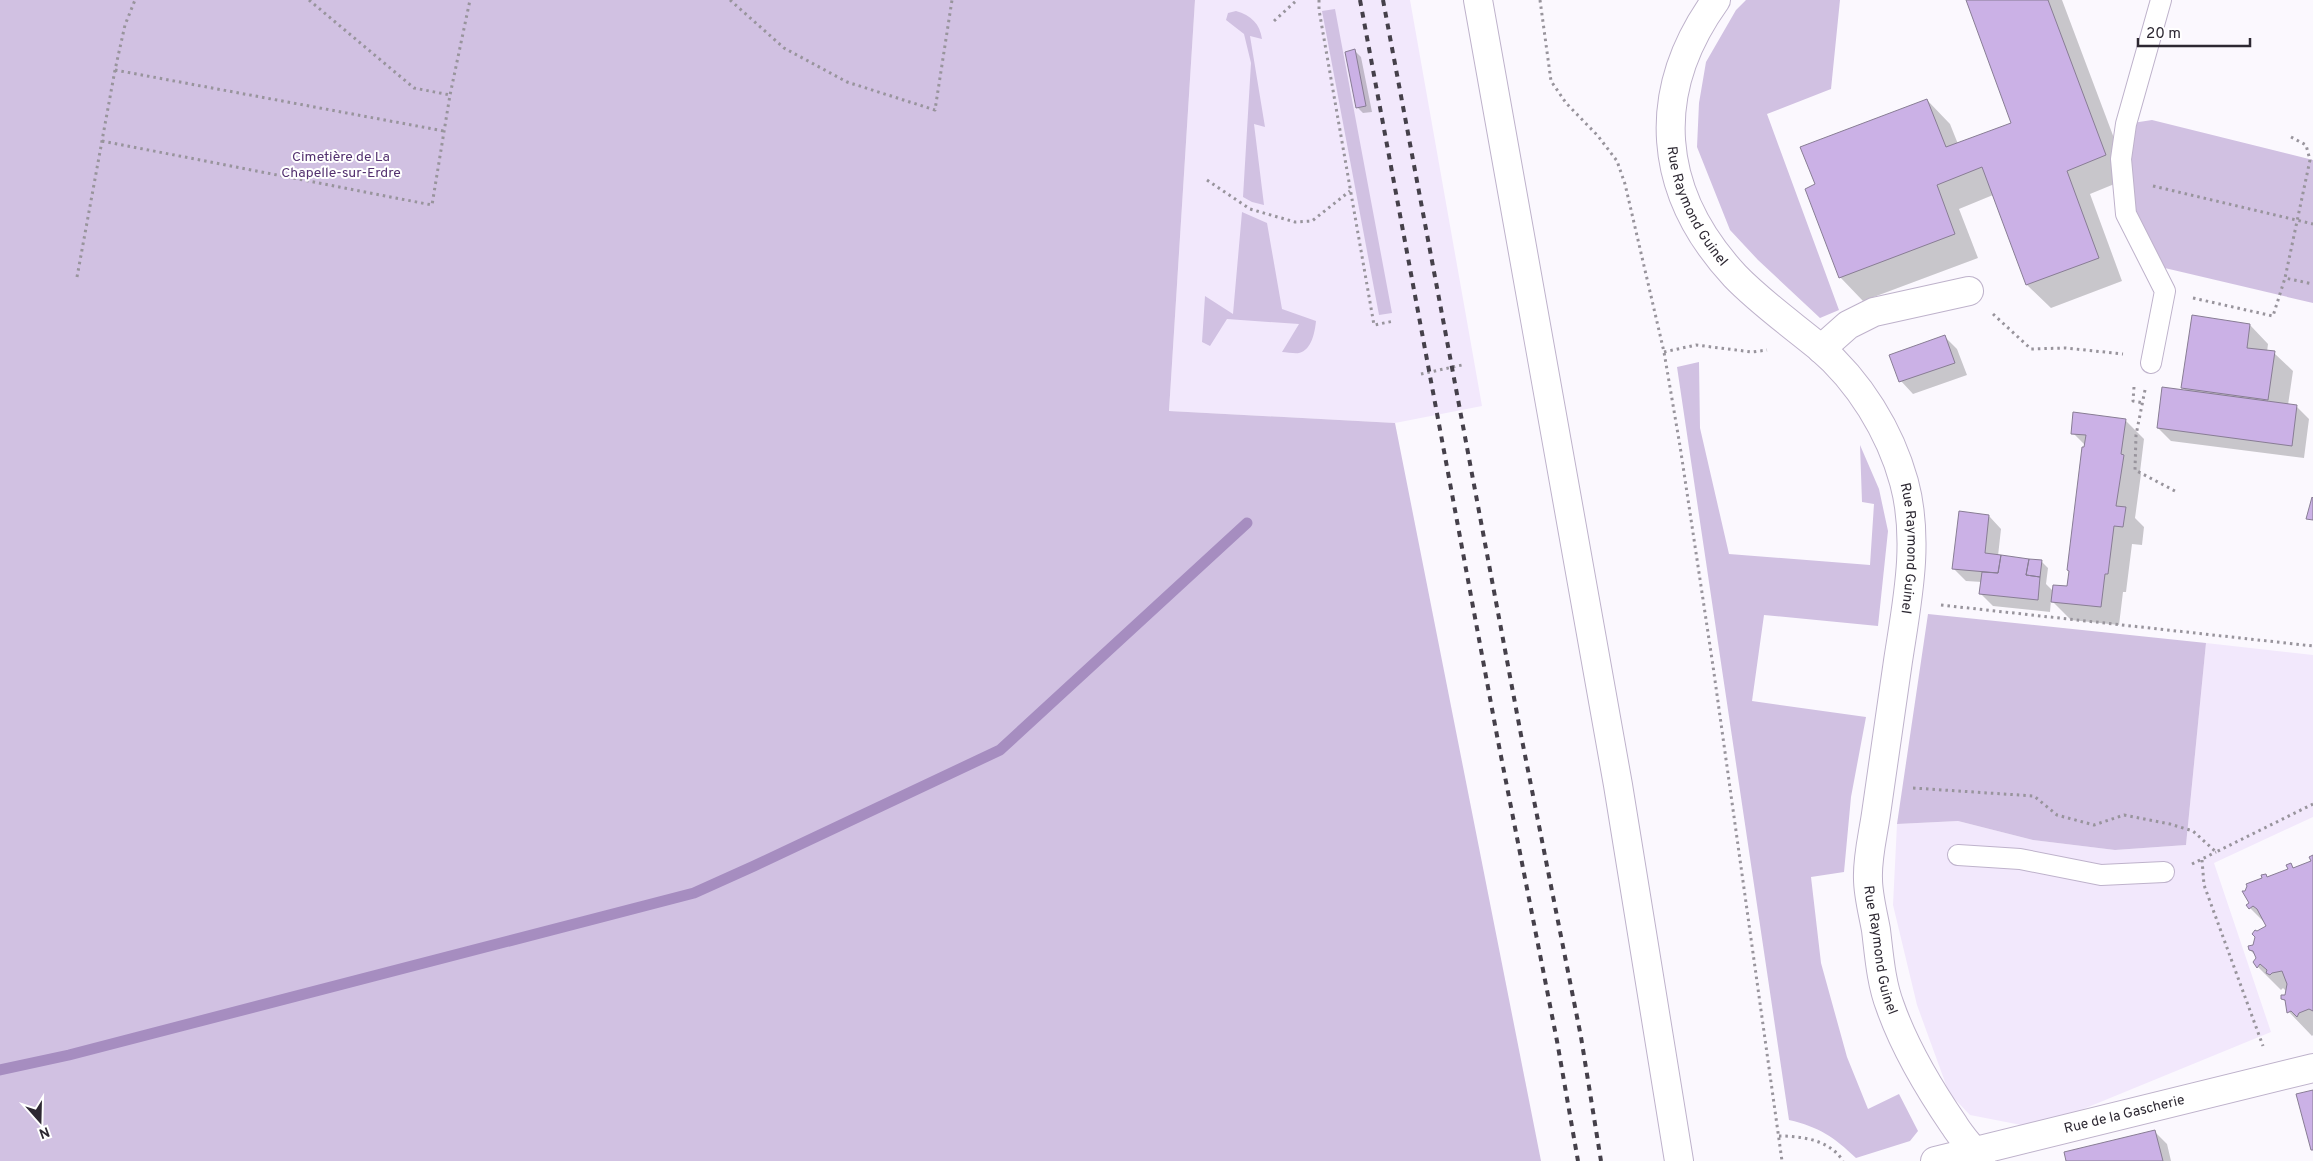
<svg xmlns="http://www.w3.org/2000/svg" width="2313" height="1161" viewBox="0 0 2313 1161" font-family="Overpass,sans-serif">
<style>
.built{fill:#f2e8fc}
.green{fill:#d1c1e2}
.shadow{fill:#0003}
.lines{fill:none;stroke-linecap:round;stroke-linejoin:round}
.stream{stroke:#a68dc0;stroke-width:11}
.building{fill:#cbb1e6;stroke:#887d94}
.service-casing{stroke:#beb2cb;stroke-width:22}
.minor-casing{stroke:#beb2cb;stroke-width:30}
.tertiary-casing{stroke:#beb2cb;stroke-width:30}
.secondary-casing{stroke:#beb2cb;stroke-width:30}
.path{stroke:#98949c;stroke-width:3;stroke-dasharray:2.5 4;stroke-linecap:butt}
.service{stroke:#fff;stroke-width:20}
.minor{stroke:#fff;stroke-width:28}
.tertiary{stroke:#fff;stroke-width:28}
.secondary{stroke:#fff;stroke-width:28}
.rail{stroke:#45404a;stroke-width:4;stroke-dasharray:6 6;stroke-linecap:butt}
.labels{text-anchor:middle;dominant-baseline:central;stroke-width:4;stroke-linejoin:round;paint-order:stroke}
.park-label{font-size:14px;fill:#53316f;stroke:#fff}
.street-label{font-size:14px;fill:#2d2832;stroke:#fff}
</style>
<rect width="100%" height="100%" fill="#fbf8fe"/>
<path class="built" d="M1195,0H1410L1482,406L1395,423L1169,411Z
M2206,643L2313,655V817L2214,863L2271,1032L2037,1128L1970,1115L1949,1093L1917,1005L1893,905L1897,824L1958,821L2033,840L2115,850L2186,845Z"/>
<path class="green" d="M0,0H1195L1169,411L1395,423L1541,1161H0Z
M1746,0H1840L1831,89L1767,114L1839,310L1820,318L1758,260L1730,230L1697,147L1699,103L1706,62L1736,10Z
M1335,9L1392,313L1379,315L1322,11Z
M1236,11C1251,15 1260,24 1262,39L1250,36L1265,127L1254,124L1264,205L1252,202L1243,197L1251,63L1244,34L1226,20L1228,13Z
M2152,120L2313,160V303L2152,265L2126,214V124Z
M1242,212L1267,223L1282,309L1316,321C1315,331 1312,350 1299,353C1295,354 1287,352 1282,352L1299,324L1227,319L1210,346L1202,342L1205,296L1233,314Z
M1699,362L1700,428L1729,554L1870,565L1874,504L1862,502L1860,445L1879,489L1888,531L1878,626L1764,615L1752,701L1866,717L1851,797L1844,872L1811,877L1821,963L1847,1057L1868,1109L1899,1094L1918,1131L1910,1141L1856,1158C1834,1137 1819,1127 1789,1120L1677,367Z
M1928,614L2206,643L2186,845L2115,850L2033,840L1958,821L1897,824Z"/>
<path class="shadow" d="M1967,0H2062L2129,178L2090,194L2122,281L2051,308L2027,285L1993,195L1959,209L1978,258L1863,301L1840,277L1816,185L1927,100L1950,124L1958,144L2013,124Z
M1355,51L1361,57L1372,112L1363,113L1357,107Z
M2250,325L2268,344L2267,352L2274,353L2293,371L2288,405L2297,407L2309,419L2304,458L2171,441L2158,428L2187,392L2182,387Z
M1944,336L1957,349L1967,375L1913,394L1901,381Z
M2125,420L2144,439L2140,472L2141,474L2135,518L2144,527L2142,545L2132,544L2126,592H2123L2119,625L2071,620L2051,600L2050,612L1993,606L1981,594L1982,582L1966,581L1953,568L1989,516L2001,529L1998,556L2042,562L2048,568L2046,584L2053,591L2068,587L2086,446L2073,433Z
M2313,857V1035L2312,1036L2289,1012L2287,1003L2282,998L2286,996L2287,992L2283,988L2281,990L2258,967L2256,956L2250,950L2254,946L2257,932L2268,926L2250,908L2268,878L2289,870L2291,865L2295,869L2313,862Z
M2154,1131L2167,1144L2171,1161H2067Z"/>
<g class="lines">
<path class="stream" d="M0,1070L69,1055L694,893L754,866L1000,750L1247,523"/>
</g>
<path class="building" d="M1966,0H2048L2106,155L2067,171L2099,258L2026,285L1982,167L1937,185L1955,234L1839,278L1805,189L1815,184L1800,147L1927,99L1946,147L2011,123Z
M1355,49L1366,106L1356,108L1345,52Z
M2192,315L2250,324L2247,348L2275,351L2268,400L2181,388Z
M1945,335L1955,363L1899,382L1889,355Z
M2162,387L2297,405L2292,446L2157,428Z
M2073,412L2126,419L2121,454L2124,455L2116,506L2126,507L2123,527L2114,526L2108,574H2105L2101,607L2051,602L2053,585L2067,586L2069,571L2067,570L2082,447H2084L2086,435L2071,434Z
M2312,497L2313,498V520L2306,519Z
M1959,511L1989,515L1985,553L2001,555L1998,573L1952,569Z
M2001,555L2029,559L2026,575L2040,577L2038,600L1979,594L1982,572L1998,573Z
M2029,559L2042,560L2040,577L2026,575Z
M2313,855V1011L2309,1009L2299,1013L2297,1017L2291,1011L2287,1013L2285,1000L2281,999V995H2285L2287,984L2282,971L2272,973L2270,975L2266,973L2267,970L2260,964L2257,968L2253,962L2256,958L2253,951L2249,950L2248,946L2253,945L2255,937L2252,934L2255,930L2257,931L2266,926L2257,909L2253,906L2249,909L2246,905L2249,903L2242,891H2245L2247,886L2246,884L2262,878L2261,875L2266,874L2267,877L2288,869L2286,865L2291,863L2293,868L2311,861L2309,857Z
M2313,1090V1150H2311L2296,1094Z
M2155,1130L2163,1161H2066L2064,1152Z"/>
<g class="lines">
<g class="service-casing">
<path id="service" d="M2151,363L2165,291L2126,214L2121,159L2126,124L2161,0
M1958,855L2020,859L2101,875L2164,872"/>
</g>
<g class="minor-casing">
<g id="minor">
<path d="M1821,349L1848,325L1874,312L1969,291"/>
<path id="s1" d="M1935,1161L2313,1068"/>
</g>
</g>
<g class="tertiary-casing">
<g id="tertiary">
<path id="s2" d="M1716,0C1649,93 1657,192 1735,276C1760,302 1791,324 1819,347C1859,381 1890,431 1904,482C1920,541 1907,602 1898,661C1891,712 1883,763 1876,814C1873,835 1867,858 1868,879C1868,895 1873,913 1876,930C1879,954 1881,983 1890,1006C1904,1046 1930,1090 1954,1125C1962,1138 1973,1149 1981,1161"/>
</g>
</g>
<g class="secondary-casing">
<path id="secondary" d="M1478,0L1618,785L1679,1161"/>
</g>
<path class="path" d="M309,0L414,88L450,95
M730,0L784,48L847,82L935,110L952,0
M1319,0V10L1374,325L1394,321
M1540,0L1551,81L1566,103L1598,136L1617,161L1625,184L1664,352L1680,446L1713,666L1782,1161
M1274,21L1297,0
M115,70L444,131
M2291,137L2306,145L2310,160L2285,278L2313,284
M102,141L432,205L450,95L470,0
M1207,180L1250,209L1295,222L1312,221L1350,191
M2153,186L2313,224
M77,277L115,70L125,25L135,0
M2193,298L2273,316L2285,278
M1993,314L2031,349L2066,348L2123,354
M1664,352L1696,345L1752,352L1767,350
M1421,374L1462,365
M2134,387L2133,401L2143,403
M2145,390L2136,435L2135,470L2175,491
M1941,605L2313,646
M1913,788L2034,796L2057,815L2094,825L2124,815L2170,824L2193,831L2216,852L2313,804
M2202,860L2204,885L2263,1046
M2192,864L2216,852
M1779,1136C1802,1136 1830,1140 1843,1161"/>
<use href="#service" class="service"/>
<use href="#minor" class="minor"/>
<use href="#tertiary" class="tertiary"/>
<use href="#secondary" class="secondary"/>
<path class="rail" d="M1360,0L1498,741L1557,1041L1578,1161
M1383,0L1521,735L1581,1037L1601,1161"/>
</g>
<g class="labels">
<g class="park-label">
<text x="341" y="157">Cimetière de La<tspan x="341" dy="16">Chapelle-sur-Erdre</tspan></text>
</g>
<g class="street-label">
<text stroke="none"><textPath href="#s2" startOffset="222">Rue Raymond Guinel</textPath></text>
<text stroke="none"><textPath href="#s2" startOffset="642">Rue Raymond Guinel</textPath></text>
<text stroke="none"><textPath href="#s2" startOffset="1048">Rue Raymond Guinel</textPath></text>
<text stroke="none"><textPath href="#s1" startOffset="195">Rue de la Gascherie</textPath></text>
</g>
</g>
<g transform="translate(40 1121) rotate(160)" stroke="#ffffff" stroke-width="4" paint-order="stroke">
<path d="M0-4L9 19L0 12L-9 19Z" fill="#2d2832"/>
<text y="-8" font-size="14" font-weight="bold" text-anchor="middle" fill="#2d2832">N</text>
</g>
<path d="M2138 38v8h112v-8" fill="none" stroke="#2d2832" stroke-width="2.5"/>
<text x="2146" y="38" font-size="15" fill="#2d2832" stroke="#ffffff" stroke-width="4" paint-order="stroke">20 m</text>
</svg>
